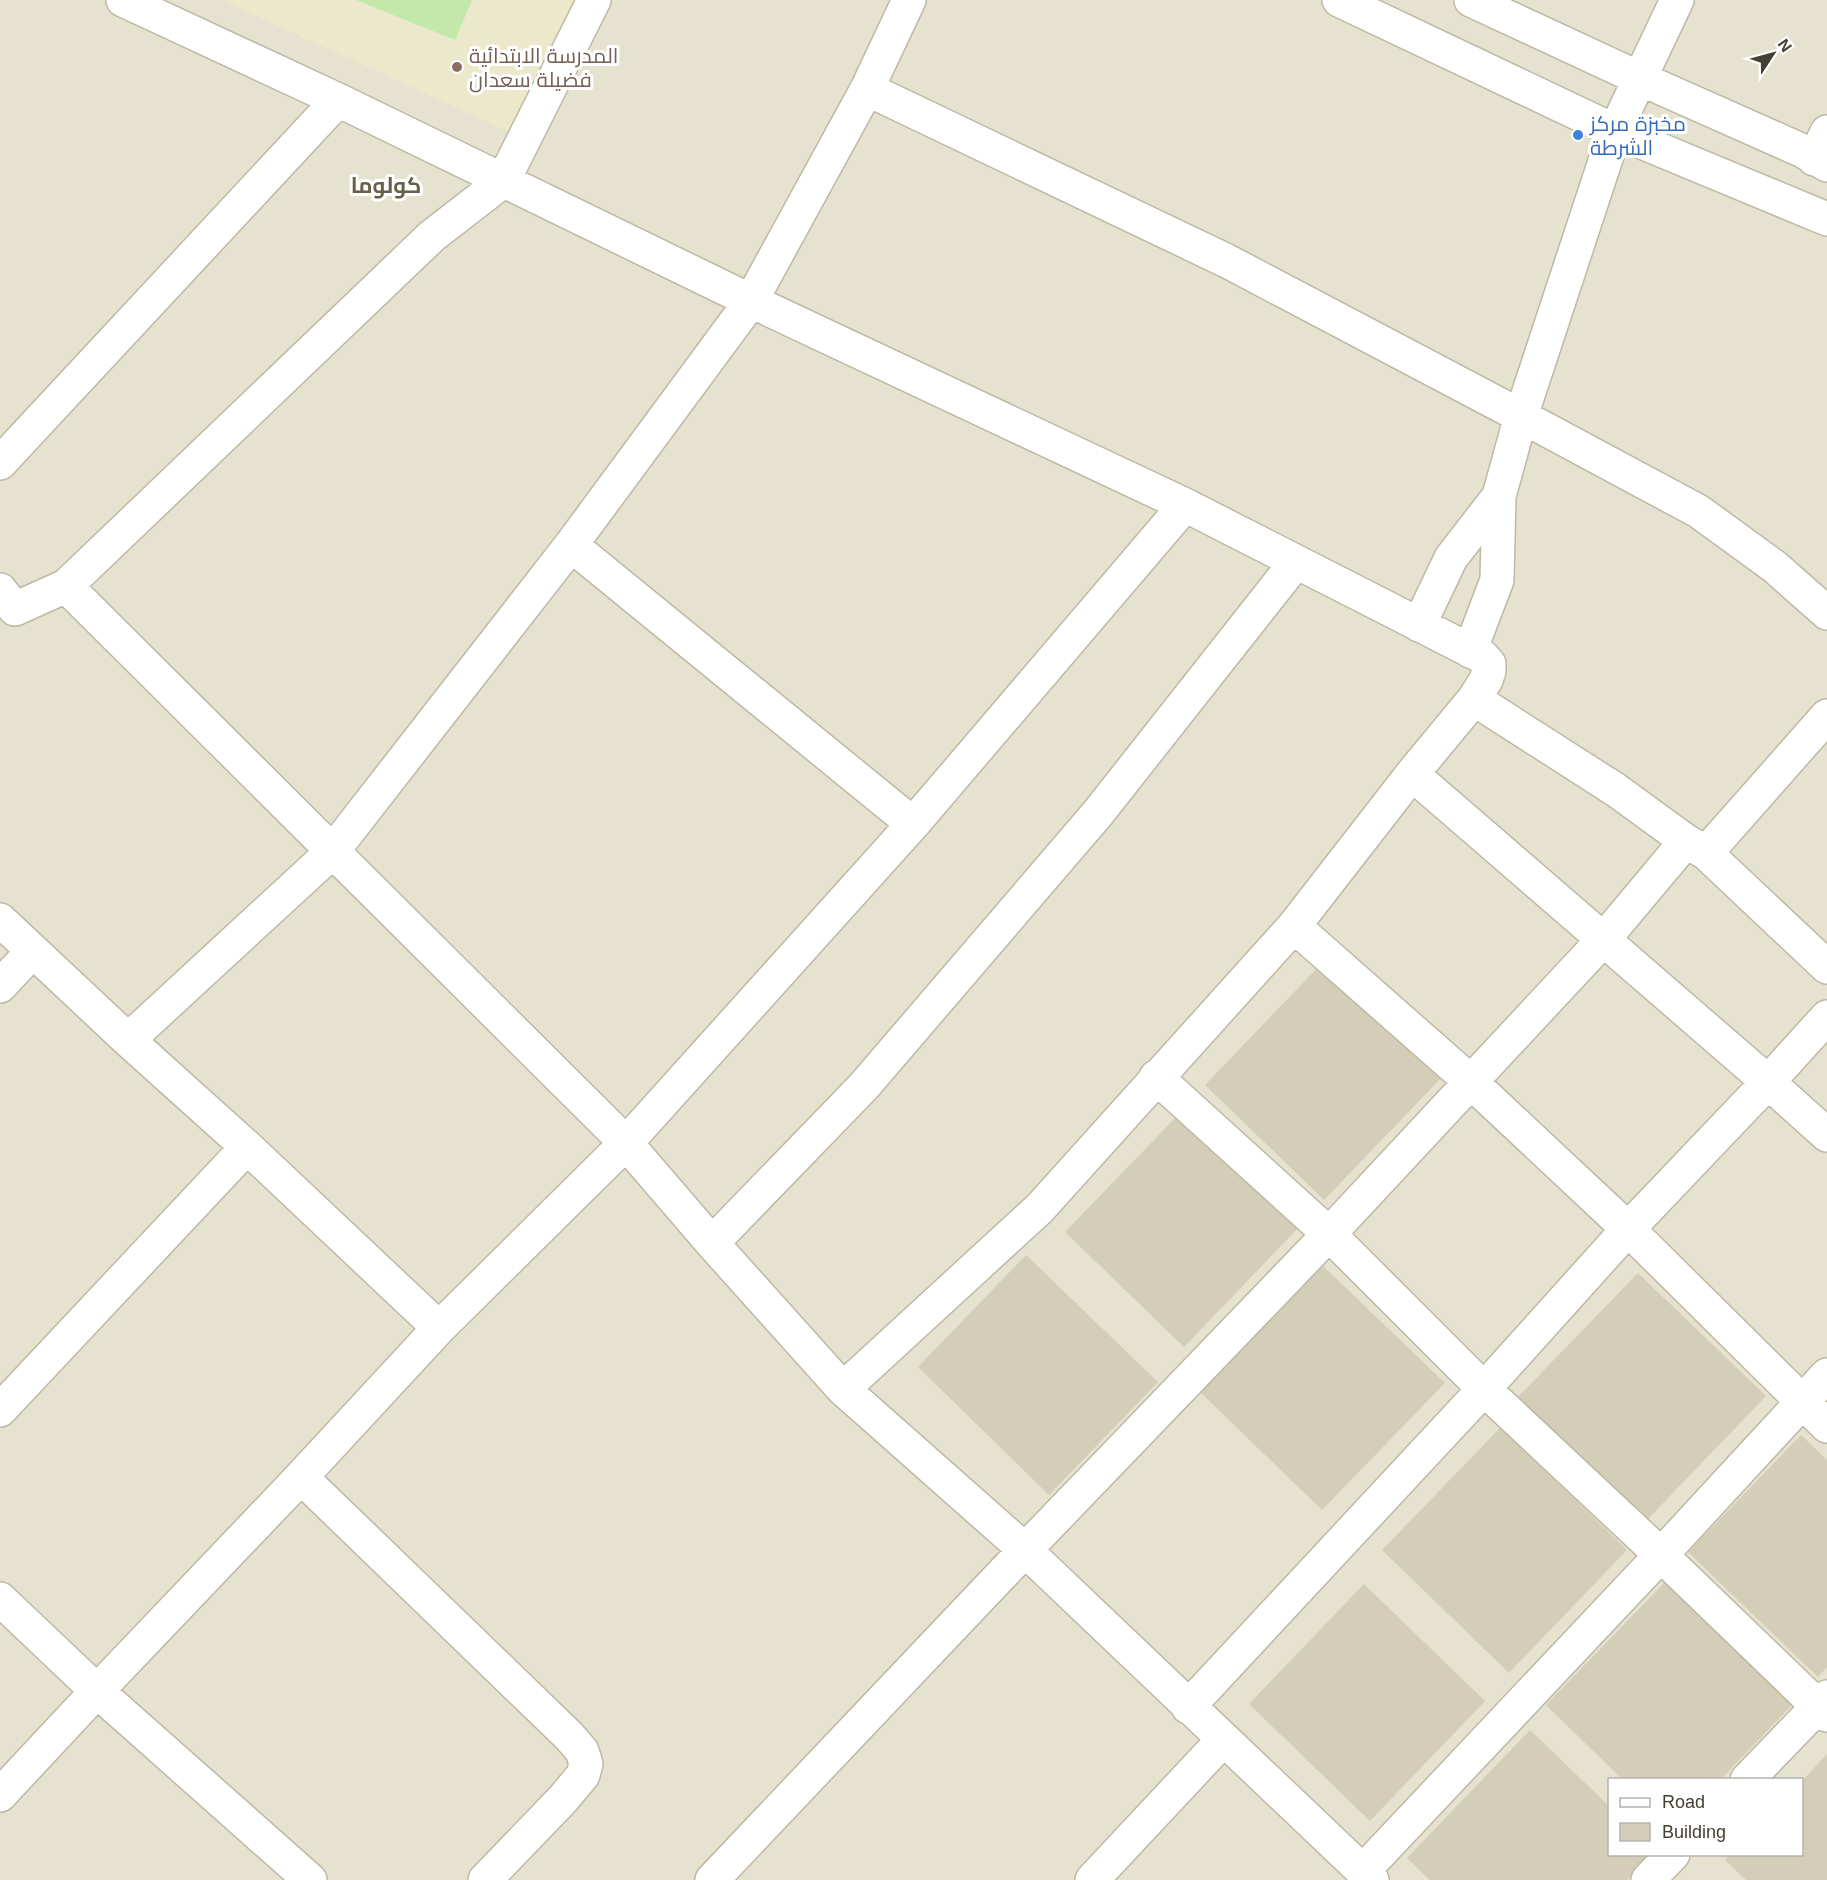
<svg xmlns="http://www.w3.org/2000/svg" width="1827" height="1880" viewBox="0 0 1827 1880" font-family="Helvetica,Cairo,sans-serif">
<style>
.residential{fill:#e6e2d0;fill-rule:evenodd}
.education{fill:#ece8cb}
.green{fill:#c2e9a9}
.building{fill:#d4cdb7}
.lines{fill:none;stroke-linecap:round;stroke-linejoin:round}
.minor-casing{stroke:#bdb9a5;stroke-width:36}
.minor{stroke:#fff;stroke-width:33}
.education-dot{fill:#8d6e63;stroke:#fff;stroke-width:2}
.shop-dot{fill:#3f7fe0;stroke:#fff;stroke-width:2}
.labels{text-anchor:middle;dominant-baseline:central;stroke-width:6;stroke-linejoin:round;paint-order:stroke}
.education-label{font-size:21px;fill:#785e54;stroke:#fff;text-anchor:start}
.shop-label{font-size:21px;fill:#366cbe;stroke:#fff;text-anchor:start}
.neighbourhood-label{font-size:22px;font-weight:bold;fill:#675f49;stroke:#fff}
</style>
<rect width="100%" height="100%" fill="#f2f0e2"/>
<path class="residential" d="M0,0H1827V1880H0ZM1610,1780H1802V1854H1610Z"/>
<path class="education" d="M222,0H574L516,135Z"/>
<path class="green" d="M356,0H472L455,40Z"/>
<path class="building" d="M1325,960L1444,1075L1324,1200L1205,1085Z
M1183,1110L1301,1225L1184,1347L1065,1232Z
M1026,1255L1158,1382L1049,1495L918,1367Z
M1321,1264L1445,1383L1322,1510L1199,1391Z
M1638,1273L1766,1396L1643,1524L1514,1401Z
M1501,1427L1627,1550L1509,1673L1382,1550Z
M1801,1435L1827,1460V1667L1818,1677L1688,1552Z
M1665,1582L1792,1705L1720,1780H1623L1546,1705Z
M1364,1584L1485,1701L1370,1821L1249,1704Z
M1530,1730L1610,1807V1854H1651L1627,1880H1430L1407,1858Z
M1827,1754V1880H1746L1725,1860L1730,1854H1802V1781Z"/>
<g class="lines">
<g class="minor-casing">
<path id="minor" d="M123,0L338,100L751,301L1185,505L1483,657L1489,664V671L1486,680L1474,699L1412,774L1294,926L1040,1208L843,1389
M1339,0L1615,131L1827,219
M1471,0L1641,79L1803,151L1827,165
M867,89L1227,261L1521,416L1698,511L1775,567L1827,613
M1814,159L1827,132
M0,463L338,100
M571,545L913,824
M66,586L626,1143L712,1243L843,1389L1025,1550L1372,1880
M0,590L15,609L66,586L432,236L503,181L594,0
M1419,625L1451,558L1499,496
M1470,651L1497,580L1499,496L1521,416L1615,131L1677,0
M1474,699L1616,790L1686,841L1706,853L1827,967
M1412,774L1768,1082L1827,1135
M1706,853L1827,716
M0,920L128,1040
M1294,926L1471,1082L1628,1229L1827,1426
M0,986L33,951
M1156,1077L1329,1234L1484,1389L1661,1555L1827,1715
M712,1243L864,1086L1098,813L1296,562
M439,1328L247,1147L128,1040L332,852L571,545L751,301L867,89L909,0
M0,1410L247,1147
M301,1477L569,1736L582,1751L586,1764L583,1775L563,1799L485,1880
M0,1599L97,1691L310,1880
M1188,1707L1484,1389L1628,1229L1768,1082L1827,1017
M1747,1780L1827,1697
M0,1795L97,1691L301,1477L439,1328L626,1143L913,824L1185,505
M1363,1871L1661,1555L1827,1375
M712,1880L1025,1550L1329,1234L1604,939L1686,841
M1092,1880L1223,1740
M1648,1880L1673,1854"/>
</g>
<use href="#minor" class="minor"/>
</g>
<circle class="education-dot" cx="457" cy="67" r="6"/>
<circle class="shop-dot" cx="1578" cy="135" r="6"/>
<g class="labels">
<g class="education-label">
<text x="469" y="55">المدرسة الابتدائية<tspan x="469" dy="24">فضيلة سعدان</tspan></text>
</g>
<g class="shop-label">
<text x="1590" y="123">مخبزة مركز<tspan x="1590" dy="24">الشرطة</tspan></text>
</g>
<g class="neighbourhood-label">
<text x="386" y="185">كولوما</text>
</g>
</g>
<rect x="1608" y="1778" width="195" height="78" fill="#ffffff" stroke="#b4b2ad" stroke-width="1.5"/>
<rect x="1620" y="1798" width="30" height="9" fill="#ffffff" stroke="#b4b2ad" stroke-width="1.5"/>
<text x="1662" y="1808" font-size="18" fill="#443f33">Road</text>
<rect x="1620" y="1823" width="30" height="18" fill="#d4cdb7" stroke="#b4b2ad" stroke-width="1.5"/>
<text x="1662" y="1838" font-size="18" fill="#443f33">Building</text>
<g transform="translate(1773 54) rotate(54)" stroke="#ffffff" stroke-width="4.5" paint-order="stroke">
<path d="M0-4.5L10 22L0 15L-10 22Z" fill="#443f33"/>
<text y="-9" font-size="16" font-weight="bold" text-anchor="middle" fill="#443f33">N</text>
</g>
</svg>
